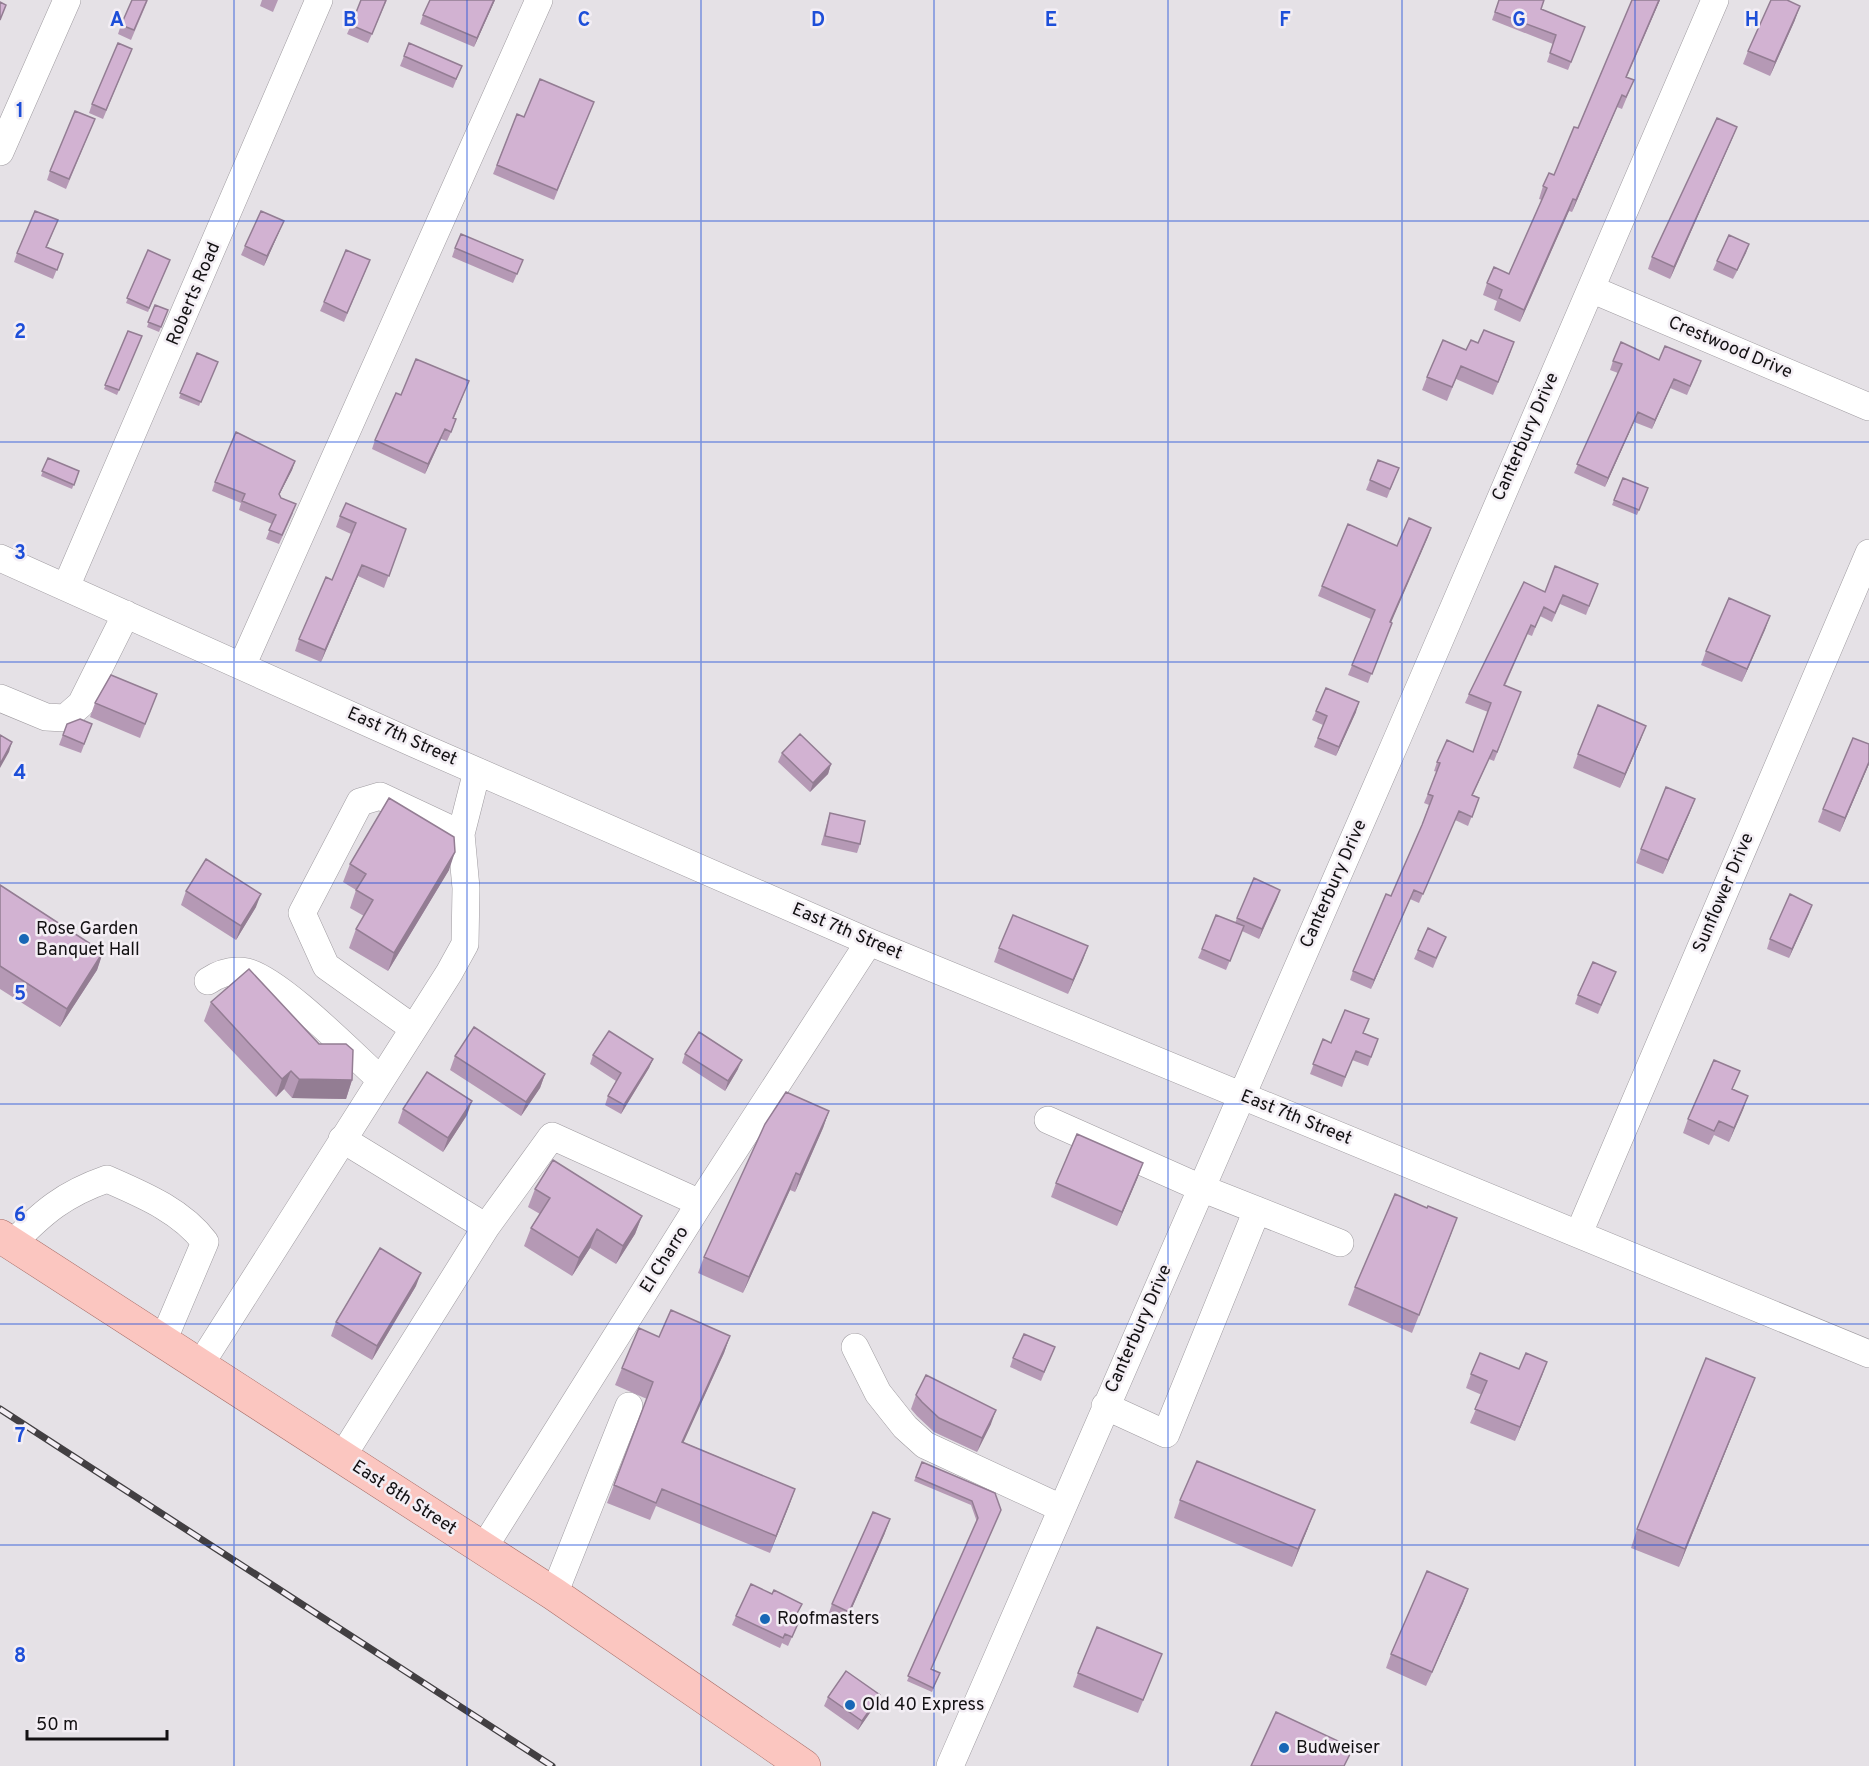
<svg xmlns="http://www.w3.org/2000/svg" width="1869" height="1766" viewBox="0 0 1869 1766" font-family="Overpass,sans-serif">
<style>
.lines{fill:none;stroke-linecap:round;stroke-linejoin:round}
.minor-casing{stroke:#9f9ba0;stroke-width:28}
.major-casing{stroke:#a86e68;stroke-width:34}
.minor{stroke:#fff;stroke-width:27}
.major{stroke:#fbc6c0;stroke-width:33}
.rail-casing{stroke:#423f42;stroke-width:7}
.rail{stroke:#f3eef4;stroke-width:4.5;stroke-dasharray:14;stroke-linecap:butt}
.wall{fill:#b599b5}
.shaded-wall{fill:#937d93}
.building{fill:#d2b2d2;stroke:#937d93;stroke-width:1.5}
.grid{fill:none;stroke:#1d4ed8;stroke-width:1.5;stroke-opacity:0.55}
.poi-dot{fill:#1867b6;stroke:#f3eef4;stroke-width:2}
.labels{text-anchor:middle;dominant-baseline:central;stroke-width:5;stroke-linejoin:round;paint-order:stroke}
.street-label{font-size:18px;fill:#131113;stroke:#f3eef4}
.poi-label{font-size:18px;fill:#131113;stroke:#f3eef4;text-anchor:start}
.grid-label{font-size:20px;text-anchor:middle;font-weight:bold;fill:#1d4ed8;stroke:#f3eef4;stroke-width:5;stroke-linejoin:round;paint-order:stroke}
</style>
<rect width="100%" height="100%" fill="#e5e1e6"/>
<g class="lines">
<g class="minor-casing">
<path id="minor" d="M0,152L67,0
M1591,289L1869,407
M0,558L415,744L869,942L1869,1354
M66,587L319,0
M242,666L539,0
M0,698L46,717L65,718L81,704L126,614
M461,834L477,771
M208,981C220,973 232,969 247,972C281,981 351,1053 380,1079
M1048,1120L1201,1188L1340,1243
M342,1139L486,1227
M1579,1233L1869,553
M12,1244C43,1212 64,1194 107,1179C141,1194 181,1210 205,1242L163,1341
M855,1347L878,1393L905,1427L925,1445L1061,1508
M200,1365L449,973L465,944L466,888L461,834L380,796L360,802L302,913L326,966L413,1028
M1105,1406L1166,1434L1257,1210
M342,1457L486,1227L552,1136L700,1203
M483,1549L700,1203L869,942
M554,1594L629,1406
M950,1766L1398,737L1715,0"/>
</g>
<g class="major-casing">
<path id="major" d="M0,1236L554,1594L804,1766"/>
</g>
<use href="#minor" class="minor"/>
<use href="#major" class="major"/>
<g class="rail-casing">
<path id="rail" d="M0,1409L552,1766"/>
</g>
<use href="#rail" class="rail"/>
</g>
<path class="wall" d="M148,0L131,40L118,34L121,25Z
M262,0H278L273,12L260,6Z
M387,0L368,43L347,34L351,25Z
M495,0L474,47L420,24L423,15Z
M1499,0L1541,9L1585,27L1568,70L1547,62L1553,44L1492,20Z
M1632,0H1660L1627,77L1634,80L1622,109L1617,107L1572,212L1569,211L1520,322L1494,310L1497,301L1483,295L1487,283L1509,274L1542,200L1539,199L1543,186L1554,175L1578,128Z
M1795,20L1770,76L1743,64L1748,51Z
M132,49L103,119L89,113L92,104Z
M404,56L462,66L453,88L400,66Z
M594,102L554,200L493,174L517,114L524,117Z
M95,119L66,189L47,180L50,171Z
M1737,127L1732,139L1670,279L1648,269L1652,257Z
M58,220L47,247L63,254L53,279L14,262L17,253Z
M280,230L264,266L241,255L245,246Z
M1749,244L1733,279L1713,270L1717,261Z
M455,248L523,260L513,283L452,257Z
M148,250L170,260L148,312L126,303Z
M366,270L344,322L320,311L324,302Z
M155,305L168,310L159,332L147,327Z
M128,331L142,336L117,395L104,389Z
M1514,342L1493,395L1456,379L1447,401L1422,390L1427,377L1466,350L1478,343Z
M197,353L218,362L199,406L179,398Z
M1659,360L1698,370L1687,395L1670,388L1652,429L1634,422L1605,487L1574,473L1618,373L1610,370L1613,361Z
M469,381L454,418L453,428L447,441L441,439L425,474L372,449L375,440L401,395Z
M48,458L79,471L72,489L41,476Z
M1378,460L1399,468L1387,498L1366,490Z
M295,461L292,470L279,495L293,513L279,544L266,539L272,524L239,510L241,503L212,491L215,482Z
M1623,478L1648,488L1637,515L1612,505Z
M340,516L406,529L384,588L358,576L321,662L295,651L299,639L332,580L351,534L336,527Z
M1431,528L1390,623L1368,683L1348,675L1371,619L1318,596L1322,586Z
M1598,584L1586,615L1560,604L1552,622L1540,616L1532,636L1527,634L1505,686L1521,692L1494,761L1489,759L1473,795L1479,798L1468,826L1455,820L1419,903L1410,899L1371,989L1350,980L1353,971L1391,896L1422,825L1429,805L1424,803L1437,772L1434,771L1437,762L1473,752L1488,712L1465,703L1469,694L1545,592Z
M1770,616L1742,682L1701,665L1706,651Z
M157,694L140,738L90,717L95,703Z
M1316,711L1356,712L1336,756L1314,747L1323,725L1312,720Z
M67,724H92L81,753L59,745Z
M1641,739L1620,788L1573,768L1578,754Z
M1869,744V764L1840,832L1818,822L1823,809Z
M782,753L831,764L828,774L810,792L778,762Z
M1690,812L1663,874L1636,863L1641,849Z
M830,813L860,844L857,853L821,845L827,823Z
M350,864L449,870L388,971L349,948L356,929L364,916L350,908L356,890L343,882Z
M0,885L103,952L97,970L60,1027L0,989Z
M1280,890L1259,939L1242,931L1226,970L1198,958L1202,949L1235,923L1237,918Z
M186,891L256,907L236,940L181,905Z
M1812,905L1789,958L1767,949L1770,939Z
M1446,937L1433,968L1414,959L1418,950Z
M1088,946L1068,994L994,962L999,948Z
M1616,972L1598,1014L1575,1004L1578,995Z
M211,1002L319,1044L352,1080L346,1099L292,1098L284,1089L276,1097L204,1021Z
M1364,1033L1378,1039L1368,1066L1352,1060L1342,1087L1310,1074L1323,1039L1331,1043Z
M685,1054L738,1069L725,1091L682,1063Z
M593,1055L653,1059L649,1068L621,1114L605,1105L608,1096L616,1081L590,1064Z
M455,1056L545,1074L540,1088L521,1116L450,1070Z
M1733,1089L1748,1096L1729,1142L1714,1135L1709,1145L1683,1133L1688,1119Z
M403,1109L467,1115L443,1152L398,1123Z
M829,1111L823,1128L795,1192L790,1190L743,1293L698,1273L704,1257Z
M1138,1177L1117,1226L1051,1197L1056,1183Z
M535,1189L642,1216L635,1234L616,1264L590,1248L572,1276L524,1246L531,1228L540,1214L528,1207Z
M1427,1208L1457,1218L1412,1333L1348,1305L1355,1287Z
M416,1286L372,1360L331,1336L336,1322Z
M730,1336L724,1353L683,1442L795,1489L770,1553L656,1506L650,1520L607,1503L647,1399L615,1385L622,1368L659,1337Z
M1055,1347L1041,1381L1010,1367L1013,1358Z
M1547,1362L1515,1441L1470,1423L1482,1395L1466,1388L1471,1374L1519,1369Z
M916,1395L991,1424L977,1452L934,1432L917,1416L911,1409Z
M1748,1396L1679,1567L1631,1548L1637,1529Z
M922,1462L995,1493L931,1669L940,1673L932,1692L907,1681L977,1522L971,1505L914,1481Z
M1180,1500L1308,1528L1292,1567L1174,1518Z
M885,1533L844,1626L827,1618L832,1604Z
M1468,1589L1463,1603L1426,1686L1386,1668L1391,1654Z
M798,1613L796,1617V1628L788,1646L782,1643L780,1648L732,1625L736,1616Z
M1162,1654L1138,1713L1073,1687L1078,1673Z
M828,1697L876,1704L858,1730L824,1706Z"/>
<path class="shaded-wall" d="M494,0H495L474,47L477,38Z
M1659,0H1660L1621,89L1626,77Z
M1800,6L1795,20L1770,76L1775,62Z
M1622,95L1617,107L1572,212L1576,200Z
M1737,127L1732,139L1670,279L1674,267Z
M1573,199L1569,211L1520,322L1524,310Z
M284,221L264,266L267,256Z
M1749,244L1746,253L1733,279L1737,270Z
M1514,342L1509,356L1493,395L1498,382Z
M1674,379L1670,388L1652,429L1655,420Z
M1638,412L1634,422L1605,487L1608,478Z
M445,429L441,439L425,474L428,464Z
M295,461L292,470L275,503L279,494Z
M1431,528L1428,537L1387,632L1390,622Z
M362,565L358,576L321,662L325,650Z
M1770,616L1765,630L1742,682L1747,669Z
M1359,702L1356,712L1336,756L1339,747Z
M1646,726L1641,739L1620,788L1625,774Z
M12,742L9,752L0,768V764Z
M1869,762V764L1840,832L1845,818Z
M831,764L828,774L810,792L813,783Z
M1695,799L1690,812L1663,874L1668,860Z
M455,852L449,870L388,971L394,953Z
M1280,890L1277,899L1259,939L1262,929Z
M1414,890L1410,899L1371,989L1374,980Z
M261,894L256,907L236,940L241,926Z
M1812,905L1809,914L1789,958L1792,949Z
M1088,946L1083,960L1068,994L1073,980Z
M103,952L97,970L60,1027L67,1009Z
M653,1059L649,1068L621,1114L624,1105Z
M742,1060L738,1069L725,1091L728,1081Z
M291,1071L284,1089L276,1097L282,1079Z
M545,1074L540,1088L521,1116L526,1102Z
M299,1079L352,1080L346,1099L292,1098Z
M1748,1096L1743,1110L1729,1142L1734,1128Z
M472,1101L467,1115L443,1152L448,1138Z
M829,1111L823,1128L795,1192L800,1175Z
M1143,1163L1138,1177L1117,1226L1122,1212Z
M796,1173L790,1190L743,1293L749,1277Z
M642,1216L635,1234L616,1264L623,1246Z
M1457,1218L1450,1237L1412,1333L1419,1315Z
M597,1229L590,1248L572,1276L579,1258Z
M421,1273L416,1286L372,1360L377,1346Z
M730,1336L724,1353L676,1459L682,1442Z
M1547,1362L1542,1376L1515,1441L1520,1427Z
M1755,1378L1748,1396L1679,1567L1685,1549Z
M996,1410L991,1424L977,1452L982,1438Z
M795,1489L789,1506L770,1553L776,1536Z
M1315,1510L1308,1528L1292,1567L1298,1549Z
M890,1519L885,1533L844,1626L849,1612Z
M1468,1589L1463,1603L1426,1686L1432,1672Z
M880,1695L876,1704L858,1730L862,1721Z"/>
<path class="building" d="M132,0H147L134,30L121,25Z
M361,0H386L372,34L351,25Z
M430,0H494L477,38L423,15Z
M1499,0H1544L1541,9L1585,27L1571,62L1550,53L1556,35L1495,12Z
M1632,0H1659L1626,77L1634,80L1626,97L1622,95L1576,200L1573,199L1524,310L1499,298L1502,290L1487,283L1494,267L1509,274L1547,188L1543,186L1549,173L1554,175L1574,127L1578,128Z
M1771,0H1787L1800,6L1775,62L1748,51Z
M0,2L6,5L0,20Z
M118,43L132,49L106,110L92,104Z
M409,43L462,66L456,79L404,56Z
M540,79L594,102L557,190L497,165L517,114L524,117Z
M75,111L95,119L69,179L50,171Z
M1717,118L1737,127L1674,267L1652,257Z
M35,211L58,220L46,247L63,254L57,270L17,253Z
M261,211L284,221L267,256L245,246Z
M461,234L523,260L517,274L455,248Z
M1729,235L1749,244L1737,270L1717,261Z
M148,250L170,260L149,308L127,298Z
M346,250L370,260L347,313L324,302Z
M155,305L168,310L161,327L148,322Z
M1484,330L1514,342L1498,382L1461,366L1452,387L1427,377L1443,340L1466,350L1471,340L1478,343Z
M128,331L142,336L119,390L105,385Z
M1621,342L1659,360L1665,346L1701,361L1690,386L1674,379L1655,420L1638,412L1608,478L1577,464L1622,364L1613,361Z
M197,353L218,362L201,402L180,393Z
M416,359L469,381L453,418L456,419L451,432L445,429L428,464L375,440L396,393L401,395Z
M236,432L295,461L279,494L281,498L296,504L282,535L269,530L276,515L242,501L245,494L215,482Z
M48,458L79,471L74,485L42,471Z
M1378,460L1399,468L1390,489L1370,480Z
M1623,478L1648,488L1639,510L1614,500Z
M346,503L406,529L389,576L362,565L325,650L299,639L326,577L332,580L356,523L340,516Z
M1409,518L1431,528L1390,622L1392,623L1372,674L1352,665L1375,610L1322,586L1348,524L1397,546Z
M1555,566L1598,584L1589,606L1563,595L1555,613L1544,607L1535,627L1531,625L1504,685L1521,692L1497,752L1493,750L1472,795L1479,798L1472,817L1459,811L1423,894L1414,890L1374,980L1353,971L1386,894L1391,896L1422,825L1433,796L1428,794L1440,763L1437,762L1447,740L1473,752L1491,703L1469,694L1524,582L1545,592Z
M1729,598L1770,616L1747,669L1706,651Z
M111,675L157,694L145,724L95,703Z
M1326,688L1359,702L1339,747L1318,738L1327,716L1316,711Z
M1598,705L1646,726L1625,774L1578,754Z
M80,719L92,724L84,744L63,735L67,724Z
M800,734L831,764L813,783L782,753Z
M0,735L12,742L0,764Z
M1853,738L1869,744V762L1845,818L1823,809Z
M1666,787L1695,799L1668,860L1641,849Z
M389,798L454,837L455,852L394,953L356,929L373,900L356,890L366,874L350,864Z
M830,813L865,821L860,844L825,836Z
M206,859L261,894L241,926L186,891Z
M1254,878L1280,890L1262,929L1237,918Z
M0,885L103,952L67,1009L0,966Z
M1790,894L1812,905L1792,949L1770,939Z
M1013,915L1088,946L1073,980L999,948Z
M1216,915L1244,926L1230,961L1202,949Z
M1428,928L1446,937L1436,958L1418,950Z
M1593,962L1616,972L1601,1005L1578,995Z
M249,969L319,1044H346L353,1050L352,1080L299,1079L291,1071L282,1079L211,1002Z
M1345,1010L1369,1019L1363,1033L1378,1039L1371,1057L1356,1051L1345,1077L1313,1064L1323,1039L1331,1043Z
M474,1027L545,1074L526,1102L455,1056Z
M609,1031L653,1059L624,1105L608,1096L621,1073L593,1055Z
M699,1032L742,1060L728,1081L685,1054Z
M1714,1060L1740,1071L1732,1089L1748,1096L1734,1128L1719,1121L1714,1131L1688,1119Z
M427,1072L472,1101L448,1138L403,1109Z
M786,1092L829,1111L800,1175L796,1173L749,1277L704,1257L765,1124Z
M1077,1134L1143,1163L1122,1212L1056,1183Z
M553,1160L642,1216L623,1246L597,1229L579,1258L531,1228L550,1198L535,1189Z
M1395,1194L1427,1208L1428,1206L1457,1218L1419,1315L1355,1287Z
M380,1248L421,1273L377,1346L336,1322Z
M671,1310L730,1336L682,1442L795,1489L776,1536L662,1489L656,1503L614,1485L653,1382L622,1368L639,1328L659,1337Z
M1024,1334L1055,1347L1044,1372L1013,1358Z
M1480,1353L1519,1369L1526,1353L1547,1362L1520,1427L1475,1409L1487,1381L1471,1374Z
M1706,1358L1755,1378L1685,1549L1637,1529Z
M926,1375L996,1410L982,1438L939,1418L922,1402L916,1395Z
M1197,1461L1315,1510L1298,1549L1180,1500Z
M922,1462L995,1493L1001,1510L931,1669L940,1673L933,1688L908,1676L978,1518L972,1501L916,1477Z
M873,1512L890,1519L849,1612L832,1604Z
M1427,1571L1468,1589L1432,1672L1391,1654Z
M751,1584L772,1594L774,1590L802,1604L795,1617L800,1619L792,1637L785,1634L783,1638L736,1616Z
M1097,1627L1162,1654L1143,1700L1078,1673Z
M846,1671L880,1695L862,1721L828,1697Z
M1276,1712L1353,1748L1344,1766H1251Z"/>
<path class="grid" d="M234,0V1766M467,0V1766M701,0V1766M934,0V1766M1168,0V1766M1402,0V1766M1635,0V1766M0,221H1869M0,442H1869M0,662H1869M0,883H1869M0,1104H1869M0,1324H1869M0,1545H1869"/>
<g class="poi-dot">
<circle cx="24" cy="939" r="6"/>
<circle cx="765" cy="1619" r="6"/>
<circle cx="850" cy="1705" r="6"/>
<circle cx="1284" cy="1748" r="6"/>
</g>
<g class="labels">
<g class="street-label">
<text transform="translate(194 294) rotate(-67)">Roberts Road</text>
<text transform="translate(1730 348) rotate(23)">Crestwood Drive</text>
<text transform="translate(1526 437) rotate(-66)">Canterbury Drive</text>
<text transform="translate(402 737) rotate(24)">East 7th Street</text>
<text transform="translate(1334 884) rotate(-66)">Canterbury Drive</text>
<text transform="translate(1724 893) rotate(-67)">Sunflower Drive</text>
<text transform="translate(847 932) rotate(23)">East 7th Street</text>
<text transform="translate(1296 1118) rotate(22)">East 7th Street</text>
<text transform="translate(665 1260) rotate(-58)">El Charro</text>
<text transform="translate(1139 1329) rotate(-66)">Canterbury Drive</text>
<text transform="translate(404 1498) rotate(33)">East 8th Street</text>
</g>
<g class="poi-label">
<text x="36" y="929">Rose Garden<tspan x="36" dy="21">Banquet Hall</tspan></text>
<text x="777" y="1619">Roofmasters</text>
<text x="862" y="1705">Old 40 Express</text>
<text x="1296" y="1748">Budweiser</text>
</g>
</g>
<g class="grid-label">
<text x="117" y="26">A</text>
<text x="350" y="26">B</text>
<text x="584" y="26">C</text>
<text x="818" y="26">D</text>
<text x="1051" y="26">E</text>
<text x="1285" y="26">F</text>
<text x="1519" y="26">G</text>
<text x="1752" y="26">H</text>
<text x="20" y="117">1</text>
<text x="20" y="338">2</text>
<text x="20" y="559">3</text>
<text x="20" y="779">4</text>
<text x="20" y="1000">5</text>
<text x="20" y="1221">6</text>
<text x="20" y="1442">7</text>
<text x="20" y="1662">8</text>
</g>
<path d="M27 1730v9h140v-9" fill="none" stroke="#131113" stroke-width="3"/>
<text x="36" y="1730" font-size="18" fill="#131113" stroke="#f3eef4" stroke-width="4.5" paint-order="stroke">50 m</text>
</svg>
